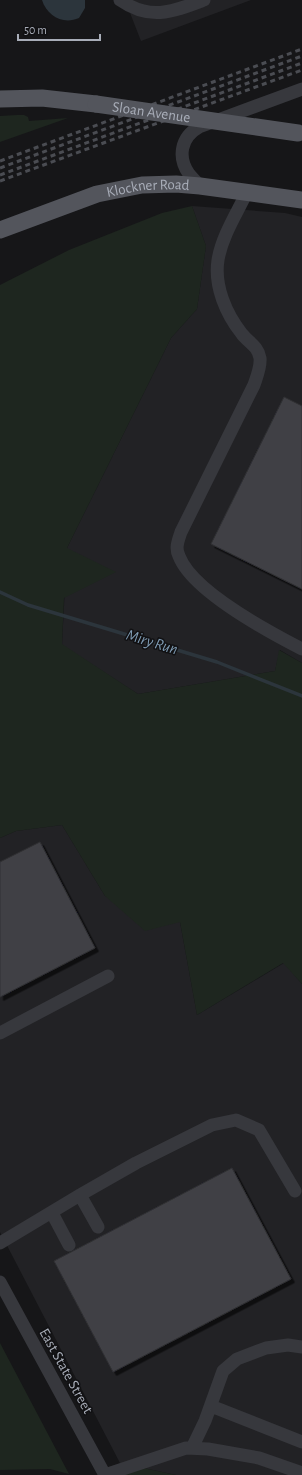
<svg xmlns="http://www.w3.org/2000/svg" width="302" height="1475" viewBox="0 0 302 1475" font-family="'Alegreya Sans',sans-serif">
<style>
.built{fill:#222225}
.green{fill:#1e261f}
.water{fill:#2c353c}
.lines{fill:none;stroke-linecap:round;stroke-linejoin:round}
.stream{stroke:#2c353c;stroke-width:3.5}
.building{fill:#404145;stroke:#303034;filter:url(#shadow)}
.minor{stroke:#37383d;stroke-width:13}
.major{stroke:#53555c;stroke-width:17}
.rail{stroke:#4a4c52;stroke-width:3;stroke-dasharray:5 4;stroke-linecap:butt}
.major-bridge{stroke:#53555c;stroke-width:17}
.labels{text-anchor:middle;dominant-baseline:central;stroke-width:3;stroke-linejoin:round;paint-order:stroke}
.street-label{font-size:15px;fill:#a8adb8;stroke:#111113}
.water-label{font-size:16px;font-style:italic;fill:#7f9bb3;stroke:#111113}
</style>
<defs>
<filter id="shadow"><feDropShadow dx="3.5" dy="3.5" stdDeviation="0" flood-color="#0009"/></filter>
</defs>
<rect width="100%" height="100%" fill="#161618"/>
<path class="built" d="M125,0H251L141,41Z
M192,206L285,213L302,217V663L280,650L275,671L138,694L62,645L67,548L171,338L197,309L206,246Z
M62,825L105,896L180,922L197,1015L284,963L302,984V1475H176L120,1463L0,1232V838L16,831Z"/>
<path class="green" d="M17,115H24L28,117L29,121L68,118L0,142V116Z
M192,206L206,246L197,309L171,338L67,548L116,572L64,598L62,644L138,694L275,671L279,650L302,663V984L283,963L197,1015L180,922L145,931L105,896L62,825L16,831L0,838V285L69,250L162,213Z
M0,1343L69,1474L50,1469L0,1470Z
M120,1463L176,1475H126Z"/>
<path class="water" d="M42,0H85V8L79,18C63,25 47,16 42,0Z"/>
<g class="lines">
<path class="stream" d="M0,592L28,605L217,662L302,696"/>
</g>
<path class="building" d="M284,397L302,406V589L211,544Z
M40,842L95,948L0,997V862Z
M232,1168L291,1279L113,1372L54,1261Z"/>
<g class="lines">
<path class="minor" d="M120,0C150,21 172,12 204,0
M200,186C197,182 192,178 189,174C177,157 181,137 199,127L302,89
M247,192C237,213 222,236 218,260C214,286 226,314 242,334C248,342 258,346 260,358C261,367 257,376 254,385L181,532C178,541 175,548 179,556C192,591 269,632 302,649
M0,1033L108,976
M80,1195L98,1227
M52,1213L69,1245
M0,1243L80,1195L136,1163L212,1125L236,1120L259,1130L295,1191
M0,1282L105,1475L186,1448L208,1449L259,1458L302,1473
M211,1406L302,1442
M192,1448L205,1421L223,1371L237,1359L266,1348L288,1345L302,1347"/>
<g class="major">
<path d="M0,99L42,98L96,104"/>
<path id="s1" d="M0,230L97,194L142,185L176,184L200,186L302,200"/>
</g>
<path class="rail" d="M0,161L302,49
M0,168L302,56
M0,175L302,63
M0,181L302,70"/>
<path class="major-bridge" id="s2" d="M96,104L298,133"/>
</g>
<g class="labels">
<g class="street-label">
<text stroke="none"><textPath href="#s2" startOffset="56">Sloan Avenue</textPath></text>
<text stroke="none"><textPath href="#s1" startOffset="155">Klockner Road</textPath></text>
<text transform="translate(66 1371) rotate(61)">East State Street</text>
</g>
<g class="water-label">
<text transform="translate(152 642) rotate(17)">Miry Run</text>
</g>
</g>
<path d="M18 34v6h82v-6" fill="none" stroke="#a8adb8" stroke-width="2"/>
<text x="24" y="34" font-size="12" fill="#a8adb8" stroke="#111113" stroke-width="3" paint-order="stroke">50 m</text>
</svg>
